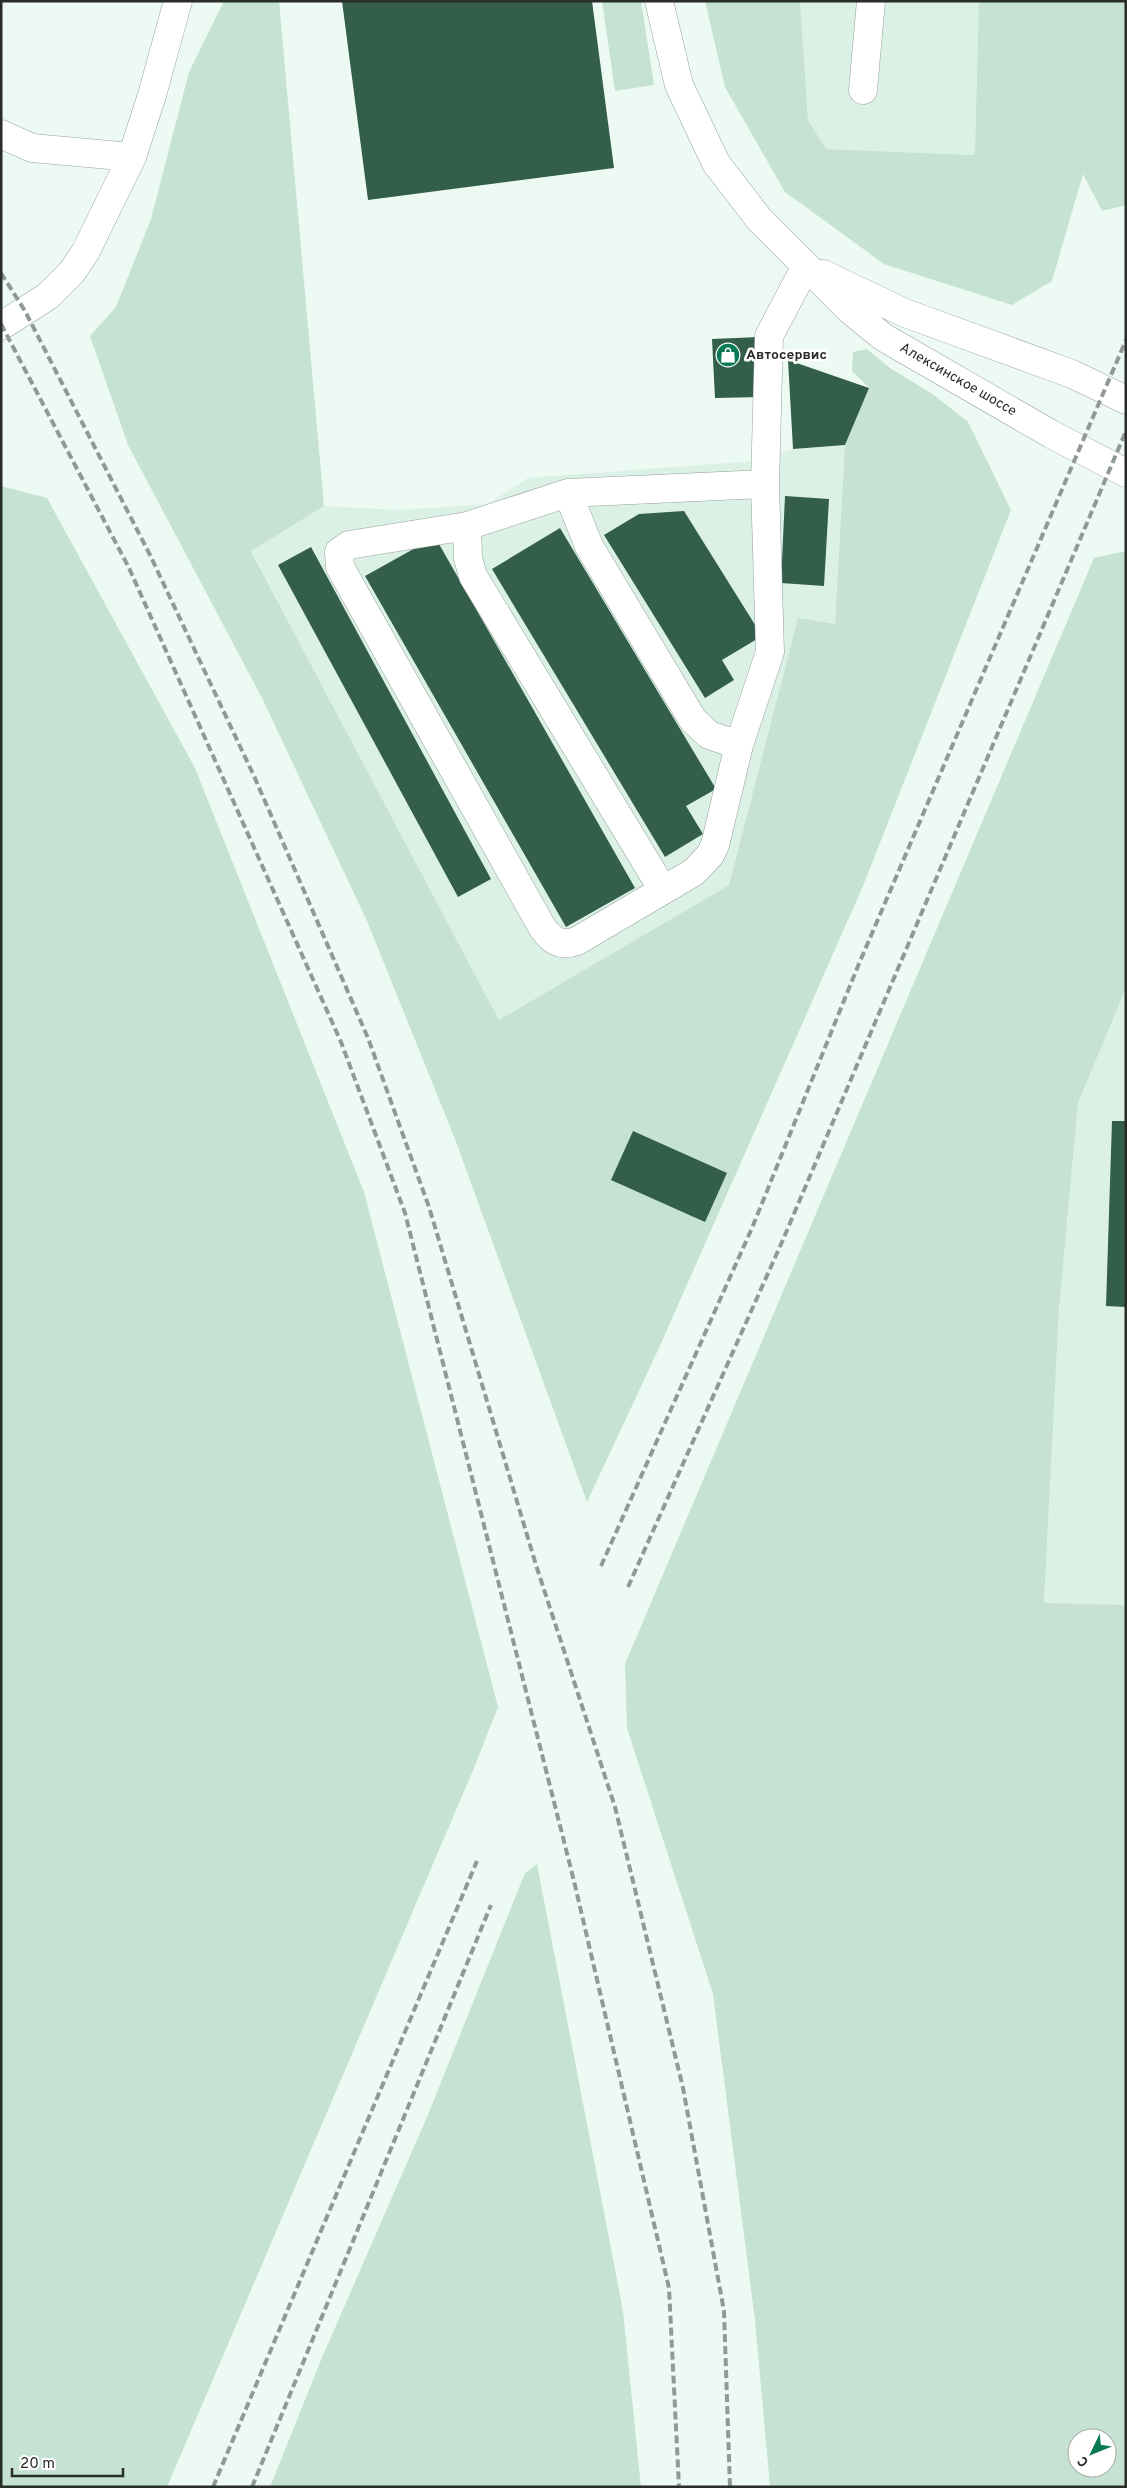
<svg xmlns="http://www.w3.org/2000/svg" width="1127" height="2488" viewBox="0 0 1127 2488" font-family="Overpass,sans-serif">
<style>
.built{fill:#dcf1e6}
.green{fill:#c5e2d3;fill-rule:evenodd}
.building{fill:#325e4a}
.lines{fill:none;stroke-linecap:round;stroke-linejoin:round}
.minor-casing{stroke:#94a19a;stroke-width:29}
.major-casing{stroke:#94a19a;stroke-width:29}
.minor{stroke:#fff;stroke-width:28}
.major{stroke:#fff;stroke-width:28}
.rail{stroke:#909994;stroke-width:4;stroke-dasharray:8 4;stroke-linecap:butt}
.labels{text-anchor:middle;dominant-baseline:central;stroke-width:5;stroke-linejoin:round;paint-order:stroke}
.poi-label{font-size:14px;font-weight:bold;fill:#282d2a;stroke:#fff;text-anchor:start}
.street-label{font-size:14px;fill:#282d2a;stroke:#fff}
</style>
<rect width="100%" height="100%" fill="#edfaf3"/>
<path class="built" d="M800,1H979L976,155L826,149L808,120Z
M845,445L835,624L798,619L729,885L499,1020L251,550L324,506L400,510L488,504L528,478L753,461L793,449Z
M1126,988V1605L1044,1604L1059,1309L1078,1103Z"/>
<path class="green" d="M224,1H279L324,506L251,551L499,1020L729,885L798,618L835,624L845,445L869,388L852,371L853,352L867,349L890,368L934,395L968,422L1011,510L863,886L659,1348L587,1502L455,1139L367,921L262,698L128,445L90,336L116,307L151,219L189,72Z
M602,1H641L654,85L615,91Z
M705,1H800L808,120L826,149L975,155L979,1H1126V205L1102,211L1083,174L1052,281L1012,305L884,264L785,192L725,87Z
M1,486L47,498L195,768L364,1192L498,1707L474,1768L167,2487H1Z
M1126,551V988L1078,1103L1059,1309L1044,1603L1126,1605V2487H770L755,2320L713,1994L627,1728L625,1664L1094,558ZM1077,2438H1107V2468H1077Z
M537,1864L623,2311L641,2487H270L321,2360L427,2117L525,1873Z"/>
<path class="building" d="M342,1H592L614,168L368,200Z
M760,337L762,397L715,398L712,339Z
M788,360L869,388L845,445L793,449Z
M785,496L829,499L824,586L781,583Z
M684,511L762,636L722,660L734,680L705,698L604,535L639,514Z
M560,528L716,789L686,806L703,834L665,857L492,569Z
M435,537L635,888L566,927L365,576Z
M311,547L491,879L458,897L278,565Z
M1112,1121H1126V1307L1106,1306Z
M633,1131L727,1173L705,1222L611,1180Z"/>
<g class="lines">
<g class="minor-casing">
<path id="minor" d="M863,90L871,1
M1,134L32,148L132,157
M1,326L48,296L72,272L86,251L132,157L152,95L178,1
M765,484L568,493L467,526L349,545L339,552L340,567L542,927C552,941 560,947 577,941L694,872L710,855L715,845L739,745L770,652L765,484L769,336L806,266
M568,493L589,546L693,720L709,735L739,745
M467,526L468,558L473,576L663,890"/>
</g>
<g class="major-casing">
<path id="major" d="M659,1L679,85L716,163L759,219L850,310L883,337L1051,434L1126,473
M823,274L905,313L1072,374L1126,400"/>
</g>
<use href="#minor" class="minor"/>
<use href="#major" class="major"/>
<path class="rail" d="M1,273L25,311L150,555L254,776L368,1038L429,1207L536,1565L615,1807L683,2088L724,2311L730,2487
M1,324L129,568L341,1042L405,1213L574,1881L669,2288L679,2487
M601,1566L752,1228L858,966L1126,340
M628,1587L782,1242L1126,431
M213,2487L477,1861
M252,2487L491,1905"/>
</g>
<defs>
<g id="shop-disc" transform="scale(1.25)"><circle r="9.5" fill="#097a55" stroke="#fff"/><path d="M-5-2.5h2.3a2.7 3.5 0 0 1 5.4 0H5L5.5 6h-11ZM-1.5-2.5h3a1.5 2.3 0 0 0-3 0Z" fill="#fff"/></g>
</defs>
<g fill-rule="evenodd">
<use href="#shop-disc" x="728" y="355"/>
</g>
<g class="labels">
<g class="poi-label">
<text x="746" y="355">Автосервис</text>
</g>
<g class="street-label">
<text transform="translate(958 380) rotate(30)">Алексинское шоссе</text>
</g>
</g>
<rect width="1127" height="2488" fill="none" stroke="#282d2a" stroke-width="5"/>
<g transform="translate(1092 2453) rotate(227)"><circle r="24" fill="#ffffff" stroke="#a9abaa"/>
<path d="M0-4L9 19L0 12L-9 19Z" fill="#097a55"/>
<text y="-8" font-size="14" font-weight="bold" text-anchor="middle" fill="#282d2a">С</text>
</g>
<path d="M12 2468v8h111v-8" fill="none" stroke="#282d2a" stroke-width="2.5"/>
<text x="20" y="2468" font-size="15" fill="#282d2a" stroke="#ffffff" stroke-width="4" paint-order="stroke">20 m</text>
</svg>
